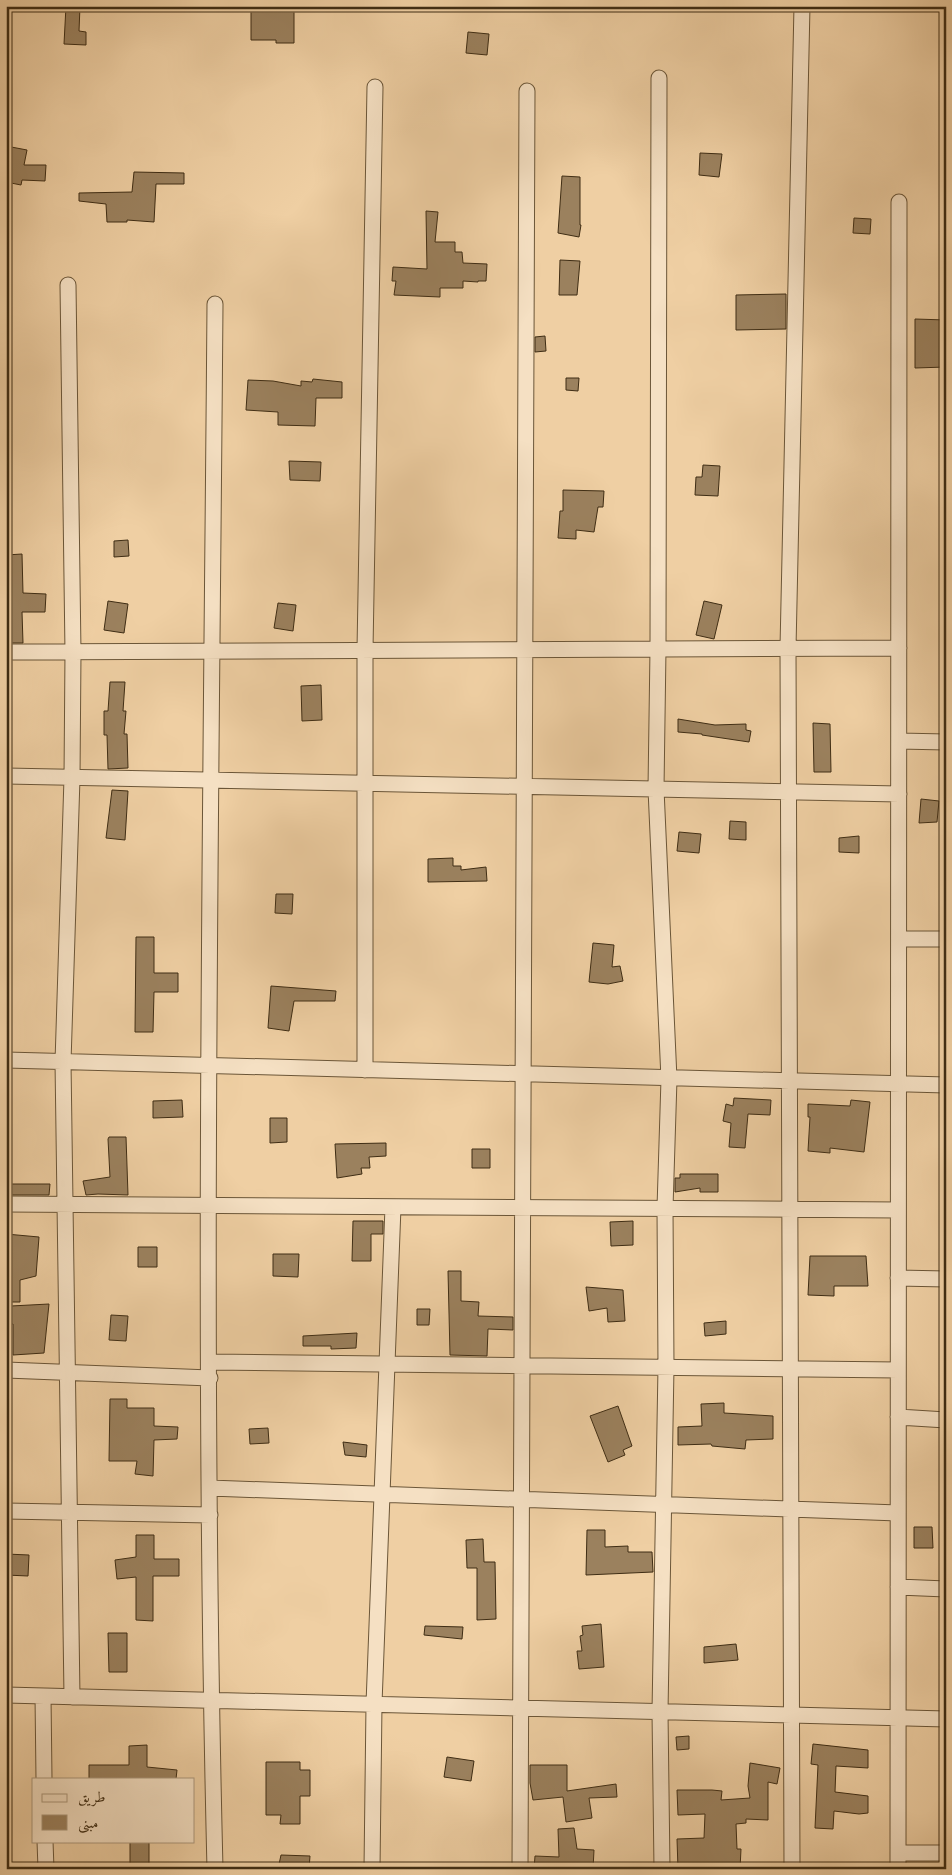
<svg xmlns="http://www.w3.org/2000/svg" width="952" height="1875" viewBox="0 0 952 1875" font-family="'IM FELL English',Amiri,serif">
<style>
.building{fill:#9b815e;stroke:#3f2d14}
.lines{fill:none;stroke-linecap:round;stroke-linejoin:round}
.street-casing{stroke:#6b5638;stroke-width:17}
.street{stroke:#f5e0c3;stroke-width:15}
</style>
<rect width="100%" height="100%" fill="#efcfa3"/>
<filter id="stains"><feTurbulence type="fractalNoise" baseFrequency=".004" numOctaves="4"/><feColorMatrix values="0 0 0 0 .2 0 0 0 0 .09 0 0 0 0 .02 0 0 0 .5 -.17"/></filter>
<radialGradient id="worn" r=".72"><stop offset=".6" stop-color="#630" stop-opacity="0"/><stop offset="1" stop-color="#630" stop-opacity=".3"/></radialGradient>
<path class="building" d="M66,6H80L79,31L86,32V45L64,44Z
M276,6H294V43H276V40H251V10H276Z
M468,32L489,34L487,55L466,53Z
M6,146L27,150L24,165H46L45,181L22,180L21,185L6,182Z
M700,153L722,154L719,177L699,175Z
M134,172L184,173V184H156L154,222L127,220V222H107L106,204L79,201V193L132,192Z
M562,176L580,177V225H581L579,237L558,233Z
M426,211L438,212L435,242H455V252H462L463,263L487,264L486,281H478V282L463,281V288H440V297L394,295L396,281H392L393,267L427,269Z
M854,218L871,219L870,234L853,233Z
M560,260L580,261L577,295H559Z
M786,294V329L736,330V295Z
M915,319L946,320V367L915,368Z
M545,336L546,351L535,352V337Z
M566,378H579L578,391L566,390Z
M313,379L342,382V398H316L315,426L278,425V412L246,410L248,380L273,381L301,386V381L312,382Z
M289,461L321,462L320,481L290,480Z
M703,465L720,466L718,496L695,495L696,477H702Z
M563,490L604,491L603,507H598L594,532L576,530V539L558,538L560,511H563Z
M128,540L129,556L114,557V541Z
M22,554L23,593L46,594L45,612H22L23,643H6V555Z
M108,601L128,604L124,633L104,630Z
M704,601L722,605L714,639L696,635Z
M278,603L296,605L293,631L274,628Z
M110,682H125L123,711H126L124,734H127L128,768L108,769L107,735H104V711H108Z
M321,685L322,720L302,721L301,686Z
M678,719L715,725L746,724V730L751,731L749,742L702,735V734L678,732Z
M813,723L830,724L831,772H814Z
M112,790L128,791L125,840L106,838Z
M921,799L939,801L937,822L919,823Z
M730,821L746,822V840L729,839Z
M679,832L701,834L699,853L677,851Z
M859,836V853L839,852V838Z
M453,858V866H461V870L486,867L487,881L428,882V859Z
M276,894H293L292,914L275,913Z
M136,937H154V973H178V992H154L153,1032H135Z
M593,943L614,945L612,967L620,966L623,981L608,984L589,982Z
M271,986L336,991L335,1001H294L289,1031L268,1028Z
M734,1098L771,1100L770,1115L748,1114L745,1148L729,1147L731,1123L723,1121L726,1104L733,1106Z
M182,1100L183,1117L153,1118V1101Z
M851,1100L870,1102L864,1152L830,1148V1153L808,1151L810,1117H808V1104L850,1106Z
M270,1118H287V1142L270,1143Z
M109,1137H126L128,1195L98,1194L86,1195L83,1181L110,1177L108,1139Z
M386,1143V1156L369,1157L370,1168H361L362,1174L337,1178L335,1144Z
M472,1149H490V1168H472Z
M680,1174H718V1192H700V1188L675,1192V1178H680Z
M6,1184H50L49,1195H6Z
M353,1221H383V1234H371V1261H352Z
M633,1221V1245L611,1246L610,1222Z
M6,1234L39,1237L36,1276L20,1280V1302H6Z
M138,1247H157V1267H138Z
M273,1254H299L298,1277L273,1276Z
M810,1256H866L868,1286H834V1296L808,1295Z
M448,1271H461V1301L479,1302L478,1316L513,1317V1330L488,1329L487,1356L450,1355Z
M586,1287L623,1290L625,1321L608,1322L607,1308L589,1311Z
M49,1304L44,1353L13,1355V1324H8L11,1306Z
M417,1309H430L429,1325H417Z
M111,1315L128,1316L126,1341L109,1340Z
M726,1321V1334L705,1336L704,1323Z
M357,1333L356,1348L331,1349V1346H303V1336Z
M110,1399H127V1408H154V1426L178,1427L177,1439L154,1440L153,1476L135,1474L137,1461H109Z
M724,1403V1413L773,1416V1439L746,1440L745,1449L712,1446L711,1444L678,1445V1427L702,1426L701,1404Z
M618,1406L632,1446L623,1450L625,1455L608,1462L590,1416Z
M268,1428L269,1443L250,1444L249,1429Z
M343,1442L367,1445L366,1457L345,1455Z
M914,1527H932L933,1548H914Z
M587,1530H605V1547L628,1546V1552H652L653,1572L586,1575Z
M136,1535H154V1559H179V1576H153V1621L136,1620V1577L117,1579L115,1560L136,1557Z
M483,1539L484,1562H495L496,1619L477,1620V1568H467L466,1540Z
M6,1554L29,1555L28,1576L6,1575Z
M601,1624L604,1667L579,1669L577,1651H582L580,1636L583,1635L582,1626Z
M425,1626L463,1627L462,1639L424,1635Z
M108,1633H127V1672H109Z
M736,1644L738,1660L704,1663V1647Z
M689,1736V1749L677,1750L676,1737Z
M813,1744L868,1750V1768L836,1766L835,1792L868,1796V1813L859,1814L834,1811L833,1829L815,1828L818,1765L811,1764Z
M147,1745V1767L177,1770L176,1779H89V1765H129V1746Z
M447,1757L474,1761L471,1781L444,1777Z
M266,1762H300V1770H310V1796H300V1824H280L281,1815H266Z
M750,1763L780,1768L777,1784L768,1782V1820L746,1819V1823L736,1824L737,1849H741L740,1869H678L677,1839L704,1838L705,1814L678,1815L677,1790H712L722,1791L721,1800L750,1798L748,1786Z
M530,1765H567V1791L616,1784L617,1797L589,1798L592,1818L566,1822L563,1797L533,1800L530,1783Z
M574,1828L577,1849L594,1850L593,1869H534L535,1856L559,1857L558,1829Z
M130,1841H149V1869H130Z
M281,1855L310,1856L309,1869H278Z"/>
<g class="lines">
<g class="street-casing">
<path id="street" d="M659,78L658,649L656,789L669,1079L665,1208L666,1367L660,1712L662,1869
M68,285L73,652L72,778L63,1062L72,1697
M215,304C211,825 202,1347 215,1869
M6,652L899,648
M899,741L946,742
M6,776L899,794
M899,939H946
M6,1060L946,1085
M365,1070V650L375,87
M6,1204L898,1210
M898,1278L946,1279
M210,1362L898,1370
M6,1370L210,1378
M898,1417L946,1420
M210,1488L898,1513
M6,1511L210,1515
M898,1587L946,1589
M6,1695L946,1719
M43,1696L44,1779
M45,1841L46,1869
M898,1853H946
M372,1869L374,1704L393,1207
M520,1869L527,91
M792,1869L788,648L802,6
M898,1869L899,202"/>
</g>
<use href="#street" class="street"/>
</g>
<rect width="952" height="1875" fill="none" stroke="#efcfa3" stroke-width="25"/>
<rect x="8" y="8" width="937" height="1860" fill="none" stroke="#3f2d14" stroke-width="2.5"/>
<rect x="12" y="12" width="927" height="1850" fill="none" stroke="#3f2d14"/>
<rect x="32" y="1778" width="162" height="65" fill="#f5e0c3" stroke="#ac987d"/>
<rect x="42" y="1794" width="25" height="8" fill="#f5e0c3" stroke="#ac987d"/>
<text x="78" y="1802" font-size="15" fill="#3f2d14">طريق</text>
<rect x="42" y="1815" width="25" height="15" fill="#9b815e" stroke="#ac987d"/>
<text x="78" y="1828" font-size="15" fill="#3f2d14">مبنى</text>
<rect width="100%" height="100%" filter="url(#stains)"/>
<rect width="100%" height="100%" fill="url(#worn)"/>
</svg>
